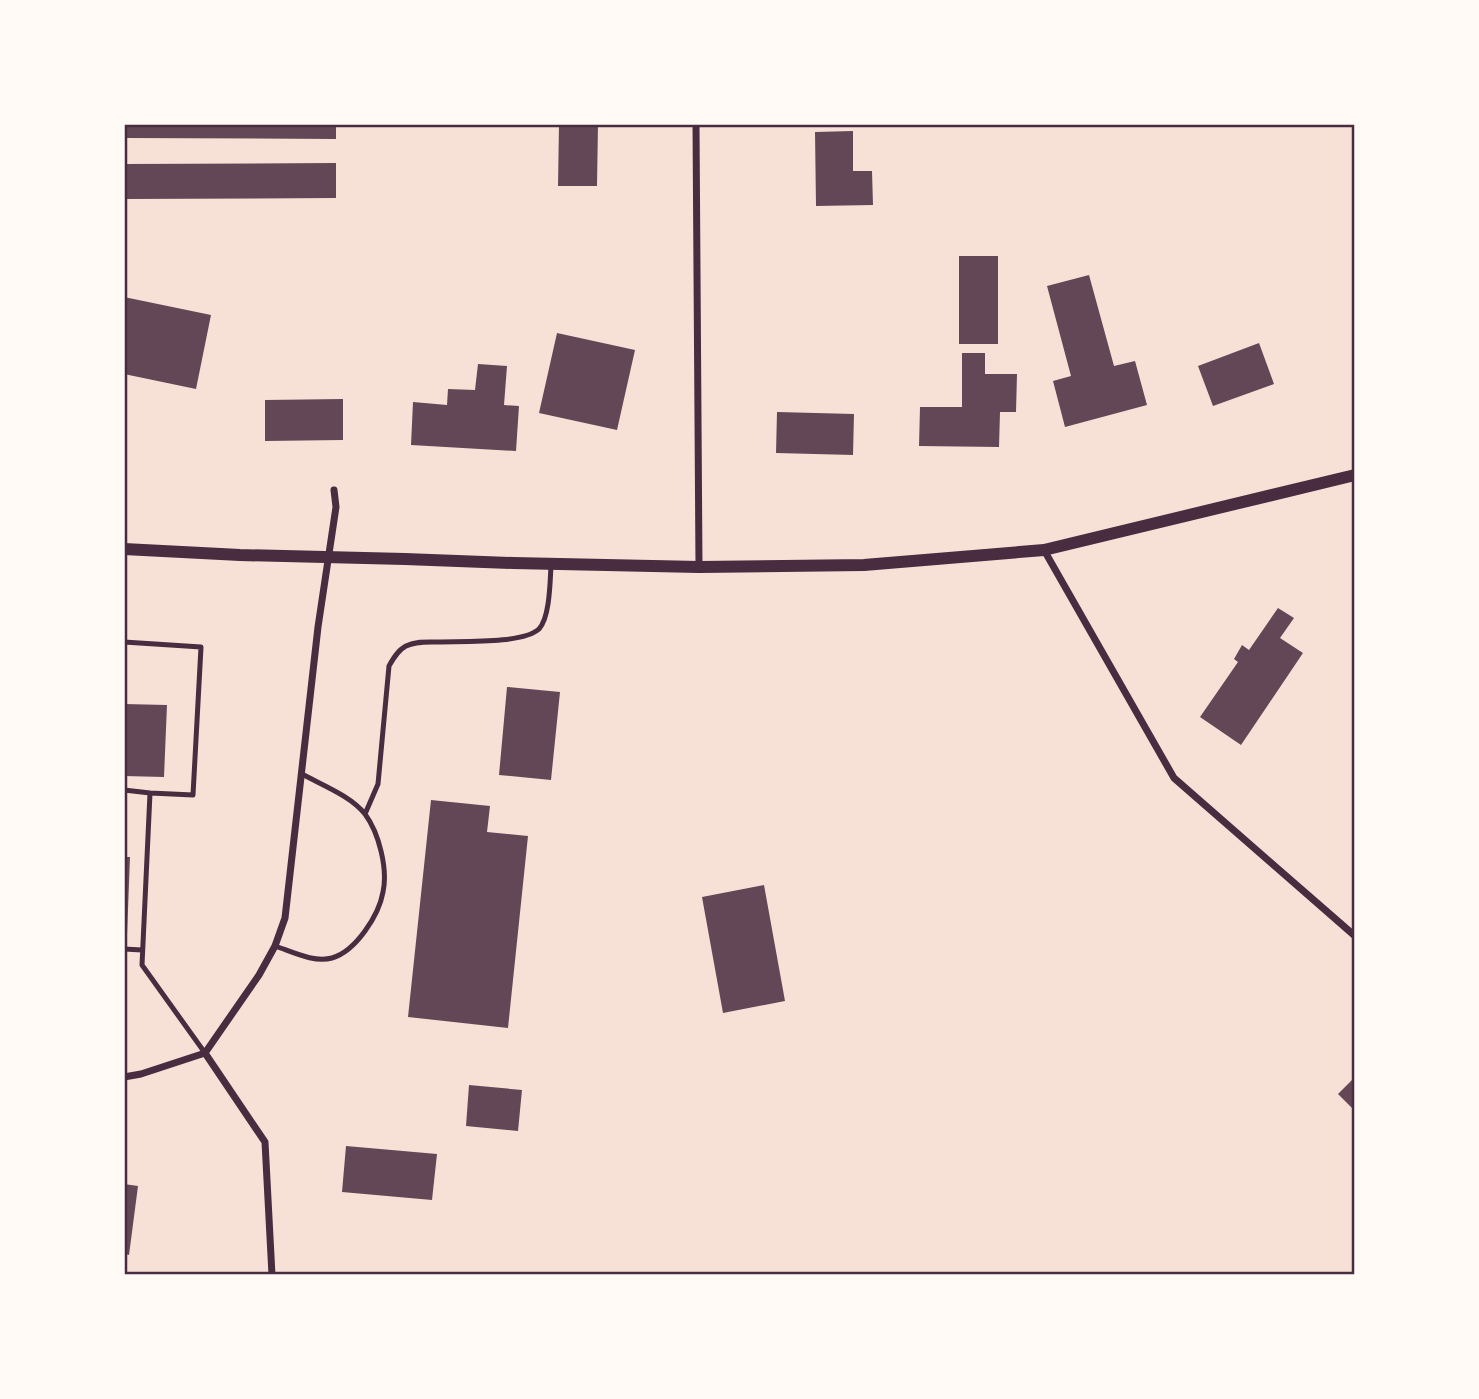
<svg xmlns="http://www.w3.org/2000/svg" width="1479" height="1399" viewBox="0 0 1479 1399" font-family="Helvetica,sans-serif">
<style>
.building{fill:#644757}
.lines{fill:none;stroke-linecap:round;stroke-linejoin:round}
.service{stroke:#4a2c40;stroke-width:5}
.minor{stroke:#4a2c40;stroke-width:7}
.tertiary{stroke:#4a2c40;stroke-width:12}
.neatline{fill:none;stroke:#4a2c40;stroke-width:2.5}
</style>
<rect width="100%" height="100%" fill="#f7e1d7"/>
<path class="building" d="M124,124H336V139L124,138Z
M559,124H598L597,186H558Z
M853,131V171H872L873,205L816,206L815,132Z
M336,163V198L124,199V164Z
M959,256H998V344H959Z
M1089,275L1114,366L1135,361L1147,405L1065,427L1053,381L1071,376L1047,286Z
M124,297L211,315L196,389L124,374Z
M557,333L635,350L617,430L539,413Z
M1259,343L1274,384L1213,406L1198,366Z
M962,353H985V374H1017L1016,412H1000L999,447L919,446L920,407H962Z
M478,364L507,366L504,405L519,406L516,451L411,445L413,402L447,405L448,389L475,390Z
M343,399V440L265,441V400Z
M777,412L854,414L853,455L776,453Z
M1278,608L1294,618L1280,638L1303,653L1241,745L1200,717L1238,662L1234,659L1242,645L1249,650Z
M507,687L560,692L551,780L499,775Z
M124,704L167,705L164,777L124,776Z
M431,800L490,806L487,832L528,836L508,1028L408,1017Z
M124,857H130L127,935H124Z
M764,885L785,1001L723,1013L702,897Z
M1355,1077V1111L1338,1094Z
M469,1085L522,1090L518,1131L466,1126Z
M346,1146L437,1154L432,1200L342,1192Z
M124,1184L138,1186L129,1255L124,1254Z"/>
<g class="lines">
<path class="service" d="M124,642L201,647L193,795L150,793
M124,790L150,793L142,965L205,1053
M365,814L378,784L389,666C393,659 398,650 406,646C416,641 428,642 438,642C461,641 523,644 539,629C550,617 550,581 551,566
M275,946C293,952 314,963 332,958C356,951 379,915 383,892C388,869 379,833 365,814C351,796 322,785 302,774
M124,949L142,950"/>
<path class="minor" d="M696,124L699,567
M1044,550L1174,778L1355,936
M205,1053L265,1142L272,1275
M124,1077L141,1074L205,1053L259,975L275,946L285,918L318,627L336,507L334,490"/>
<path class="tertiary" d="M124,549L240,555L405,559L513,563L699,567L864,565L1044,550L1355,475"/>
</g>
<rect width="1479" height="1399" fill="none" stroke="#fffaf5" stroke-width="252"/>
<rect x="126" y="126" width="1227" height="1147" class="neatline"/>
</svg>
